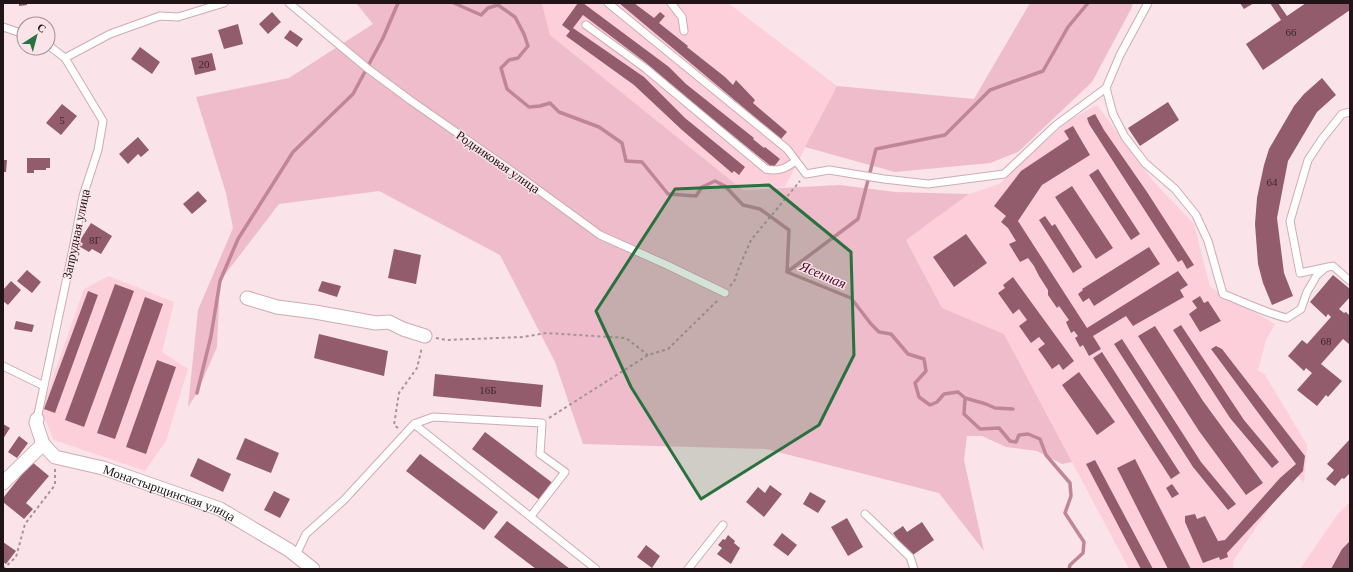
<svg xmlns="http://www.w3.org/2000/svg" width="1353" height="572" viewBox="0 0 1353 572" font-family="Georgia,serif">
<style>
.built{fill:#fdcfdb}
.green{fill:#eebcca}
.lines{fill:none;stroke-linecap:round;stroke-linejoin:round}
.stream{stroke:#c08697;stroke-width:3.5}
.building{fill:#935c6d}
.service-casing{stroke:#d0abb5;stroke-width:9}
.minor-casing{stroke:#d0abb5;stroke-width:15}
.path{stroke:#a79499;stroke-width:2;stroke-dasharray:3 3;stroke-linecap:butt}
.service{stroke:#fff;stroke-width:7}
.minor{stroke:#fff;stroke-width:13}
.marked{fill:#29713e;fill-opacity:0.2;stroke:#29713e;stroke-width:3;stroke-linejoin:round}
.labels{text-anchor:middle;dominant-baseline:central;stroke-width:3;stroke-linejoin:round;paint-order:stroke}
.number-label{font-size:11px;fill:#3e262d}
.street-label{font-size:13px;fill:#211418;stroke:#fae3e9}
.water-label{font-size:14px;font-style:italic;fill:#520b2a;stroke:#fae3e9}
</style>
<rect width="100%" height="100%" fill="#fae3e9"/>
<path class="built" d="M542,3H728L837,86L785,187L743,190L550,35Z
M1097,105L1153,181L1194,224L1210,287L1275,324L1266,340L1258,370L1265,375L1307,445L1304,483L1295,473L1289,480L1233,561L1234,569H1129L1004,334L942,308L906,240L969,194L999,184L1068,121Z
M109,276L174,302L162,352L188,369L166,441L145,471L54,440L41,411L84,289Z
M1350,502V569H1300L1337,515Z"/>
<path class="green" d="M356,3H542L550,35L743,190L840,185L895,192L969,194L906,240L942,308L1004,334L1072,462L1062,464L1037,451L1006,447L982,436H967L964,460L984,551L939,493L766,449L583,444L555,362L500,255L379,191L279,204L220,281L217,347L197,393L188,407L198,310L233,228L226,193L196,97L289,78L373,24Z
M1030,3H1133L1131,9L1092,82L1018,152L990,163L895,172L805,147L837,86L974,99Z"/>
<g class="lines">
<path class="stream" d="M454,3L481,15L488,8L498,5L515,17L524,34L528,46L518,58L509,60L501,68L507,89L529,107L540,106L550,103L559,112L599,127L622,143L626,161L642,162L668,194L696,196L702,187L715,181L725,186L743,205L760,209L789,230L787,272L851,298L871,324L879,332L891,334L908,354L924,359L926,371L915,383L919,397L930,405L937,402L944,394L958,392L965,398L964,414L980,429L999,428L1010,441L1016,442L1019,435L1028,434L1040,439L1046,455L1070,483L1071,496L1065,513L1084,542L1083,553L1070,565L1069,569
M787,272L858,219L876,149L945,135L990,90L1043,71L1068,27L1088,3
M197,393L211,336L220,281L238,239L293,152L353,94L383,38L398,3
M965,398L986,404L995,408L1013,409"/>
</g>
<path class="building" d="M19,3H27V5L19,6Z
M578,3H583L669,67L686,84L754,138L753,139L764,148L765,147L780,159L773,168L699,108L645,62L583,15L573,28L644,77L685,118L745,167L739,175L734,171L732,173L682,130L634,85L566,36L570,31L562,25Z
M619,3H634L654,18L660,12L665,16L659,23L688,46L687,47L725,77L733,85L736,80L755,100L753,103L787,132L781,139Z
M1240,3H1254L1244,9Z
M1270,3H1278L1287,16L1306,3H1350V10L1263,70L1246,44L1281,20Z
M272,12L281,22L268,34L259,24Z
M238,24L243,44L224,49L218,30Z
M290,30L303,39L297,47L284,38Z
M140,47L160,62L152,74L131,59Z
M212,53L216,70L195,75L191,58Z
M1322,78L1336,95L1317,112L1288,161L1277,218L1284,273L1293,296L1272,305L1263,283L1258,264L1255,224L1257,198L1264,165L1269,149L1294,106L1304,94Z
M1168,102L1179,120L1140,146L1128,128Z
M62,104L77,116L61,135L46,123Z
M1095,114L1104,130L1147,192L1194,265L1187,269L1182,260L1178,262L1089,124L1087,118Z
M1073,126L1090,155L1042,185L1018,221L1087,328L1178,271L1188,285L1180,290L1184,297L1133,326L1126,316L1093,336L1101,349L1089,356L1083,345L1080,347L1075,338L1078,336L1074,331L1071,333L1066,322L1069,320L1059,306L1057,308L1048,295V290L1039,276L1034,266L1028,258L1020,262L1009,244L1016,241L1008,228L1001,222L1006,216L994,206L1021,171L1069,139L1064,131Z
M138,137L149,150L141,157L138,154L128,164L119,154Z
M27,158H50V168H46V170H34V173H27Z
M3,160H7L6,172H3Z
M1098,169L1140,234L1131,240L1089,175Z
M1072,186L1113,248L1096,259L1055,197Z
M198,191L207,201L192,214L183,204Z
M1045,216L1052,226L1055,224L1082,267L1073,273L1039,220Z
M91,223L112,236L101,254L92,249L89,252L77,245Z
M966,234L987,263L954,287L933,257Z
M1149,247L1160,264L1094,306L1089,298L1083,302L1078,294L1083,290L1082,289Z
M394,249L421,255L416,284L388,278Z
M27,270L41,282L32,293L17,281Z
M1333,275L1350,289V297L1339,309L1344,313L1346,312L1350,316V342L1349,344L1343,339L1321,364L1342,381L1328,397L1326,395L1317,406L1297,390L1312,373L1306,368L1304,371L1288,356L1302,340L1307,344L1331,317L1328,314L1326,317L1310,302Z
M1013,277L1074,361L1063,370L1059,364L1052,369L1038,349L1045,344L1039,337L1031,343L1019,326L1027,320L1019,309L1013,314L998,293L1005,288L1003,285Z
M11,281L21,290L8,305L3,301V290Z
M322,281L341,286L337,297L318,291Z
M115,284L134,291L84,427L65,420Z
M88,291L98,295L55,413L44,409Z
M1200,296L1204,303L1208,301L1221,321L1200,332L1189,314L1197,308L1192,301Z
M145,297L163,304L115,439L97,433Z
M16,321L34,325L32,332L14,329Z
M1181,325L1244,420L1279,462L1272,468L1230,418L1173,330Z
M1155,326L1203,401L1263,483L1246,495L1199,431L1138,336Z
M319,334L388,351L384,376L314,358Z
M1122,339L1201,462L1236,504L1228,510L1193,467L1114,344Z
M1216,346L1222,349L1305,456L1303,471L1227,553L1228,557L1220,560L1219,557L1203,563L1185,522V516L1195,514L1197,519L1205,516L1218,541L1225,540L1280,478L1296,464L1211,349Z
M1102,352L1180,473L1171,479L1093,358Z
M157,360L176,367L146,454L126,447Z
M1079,372L1115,422L1097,435L1062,385Z
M435,374L543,385L541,407L433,396Z
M3,424L10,428L3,439Z
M485,432L554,484L541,501L472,449Z
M19,436L28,443L17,458L8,452Z
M245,438L279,453L271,473L236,459Z
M1350,439V473L1344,479L1342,478L1335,486L1326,479L1334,470L1327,464Z
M420,454L498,512L484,530L406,471Z
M198,458L231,474L223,492L190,476Z
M1135,459L1191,569H1168L1117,468Z
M1095,460L1153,569H1141L1086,464Z
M32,462L49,476L26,503L33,509L24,519L3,502V498Z
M1172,484L1179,494L1172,498L1166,488Z
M770,485L782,494L764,517L746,502L758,487L765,493Z
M274,491L290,499L280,518L264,510Z
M810,492L826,501L818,513L803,504Z
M847,518L863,547L848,556L831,527Z
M507,521L570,569H536L494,537Z
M922,522L934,540L910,557L893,533L903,526L907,532Z
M782,533L797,545L788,556L773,545Z
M728,535L735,541L734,543L740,548L731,564L717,554L722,548L718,545L723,539L725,540Z
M1350,541V569H1331L1342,549Z
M3,542L16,551L6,564L3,562Z
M646,545L660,556L652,568L637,557Z"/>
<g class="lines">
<g class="service-casing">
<path id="service" d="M289,3L367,68L410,100L526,181L600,235L667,265L725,293
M608,3L787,149L806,174L829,170L884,179L928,184L1004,174L1056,125L1106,88L1120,55L1148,3
M671,3L682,17L684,31
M586,25L645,68L766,169C779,172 786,168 796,161
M3,27L24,34
M48,45L65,58L110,34L160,16L178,17L224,3
M1106,88L1113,114L1125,137L1145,163L1175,189L1196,215L1208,241L1223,294C1244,302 1265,313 1287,318L1301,309L1307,292L1317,275L1325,268
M1350,112L1342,114L1322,139L1308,160L1290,221L1300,273L1333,266L1350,281
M3,366L44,386
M37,419L74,244L83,196L98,150L103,121L65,58
M414,424L433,417L542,423L540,454L565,472L531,516
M865,514L910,557L914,569
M296,555L306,534L344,500L414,424L596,569
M688,569L723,525"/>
</g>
<g class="minor-casing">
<g id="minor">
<path d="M247,298L277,307L315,312L376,323L389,322L403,329L425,336"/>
<path id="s1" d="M37,419L36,423L43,444L55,457L103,468L220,509L289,550L313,569"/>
<path d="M3,483L43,444"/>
</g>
</g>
<path class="path" d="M730,286L734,282L738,270L751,240L800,181
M436,338L446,340L523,337L546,333L626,338L648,355
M549,418L648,355L668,349L718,300
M398,428L394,425L399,393L417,368L422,347
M3,569L16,557L25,524L55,485V468"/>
<use href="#service" class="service"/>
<use href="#minor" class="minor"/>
</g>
<path class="marked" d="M769,185L851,252L854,355L819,425L701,499L631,387L596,311L675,189Z"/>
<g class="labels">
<g class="number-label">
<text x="1291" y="32">66</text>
<text x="204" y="64">20</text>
<text x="62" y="120">5</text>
<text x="1272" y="182">64</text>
<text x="95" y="240">8Г</text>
<text x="1326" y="341">68</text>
<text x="488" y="390">16Б</text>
</g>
<g class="street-label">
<text transform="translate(498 162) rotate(35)">Родниковая улица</text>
<text transform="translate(76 234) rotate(-78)">Запрудная улица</text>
<text stroke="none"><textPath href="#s1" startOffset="164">Монастырщинская улица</textPath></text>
</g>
<g class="water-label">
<text transform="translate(823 275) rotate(23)">Ясенная</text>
</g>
</g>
<rect width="1353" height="572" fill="none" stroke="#211418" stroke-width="8"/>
<g transform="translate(36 36) rotate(36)"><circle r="19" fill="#fae3e9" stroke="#a39095"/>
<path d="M0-3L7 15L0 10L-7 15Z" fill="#29713e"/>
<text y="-6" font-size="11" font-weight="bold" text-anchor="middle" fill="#211418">С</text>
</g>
</svg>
